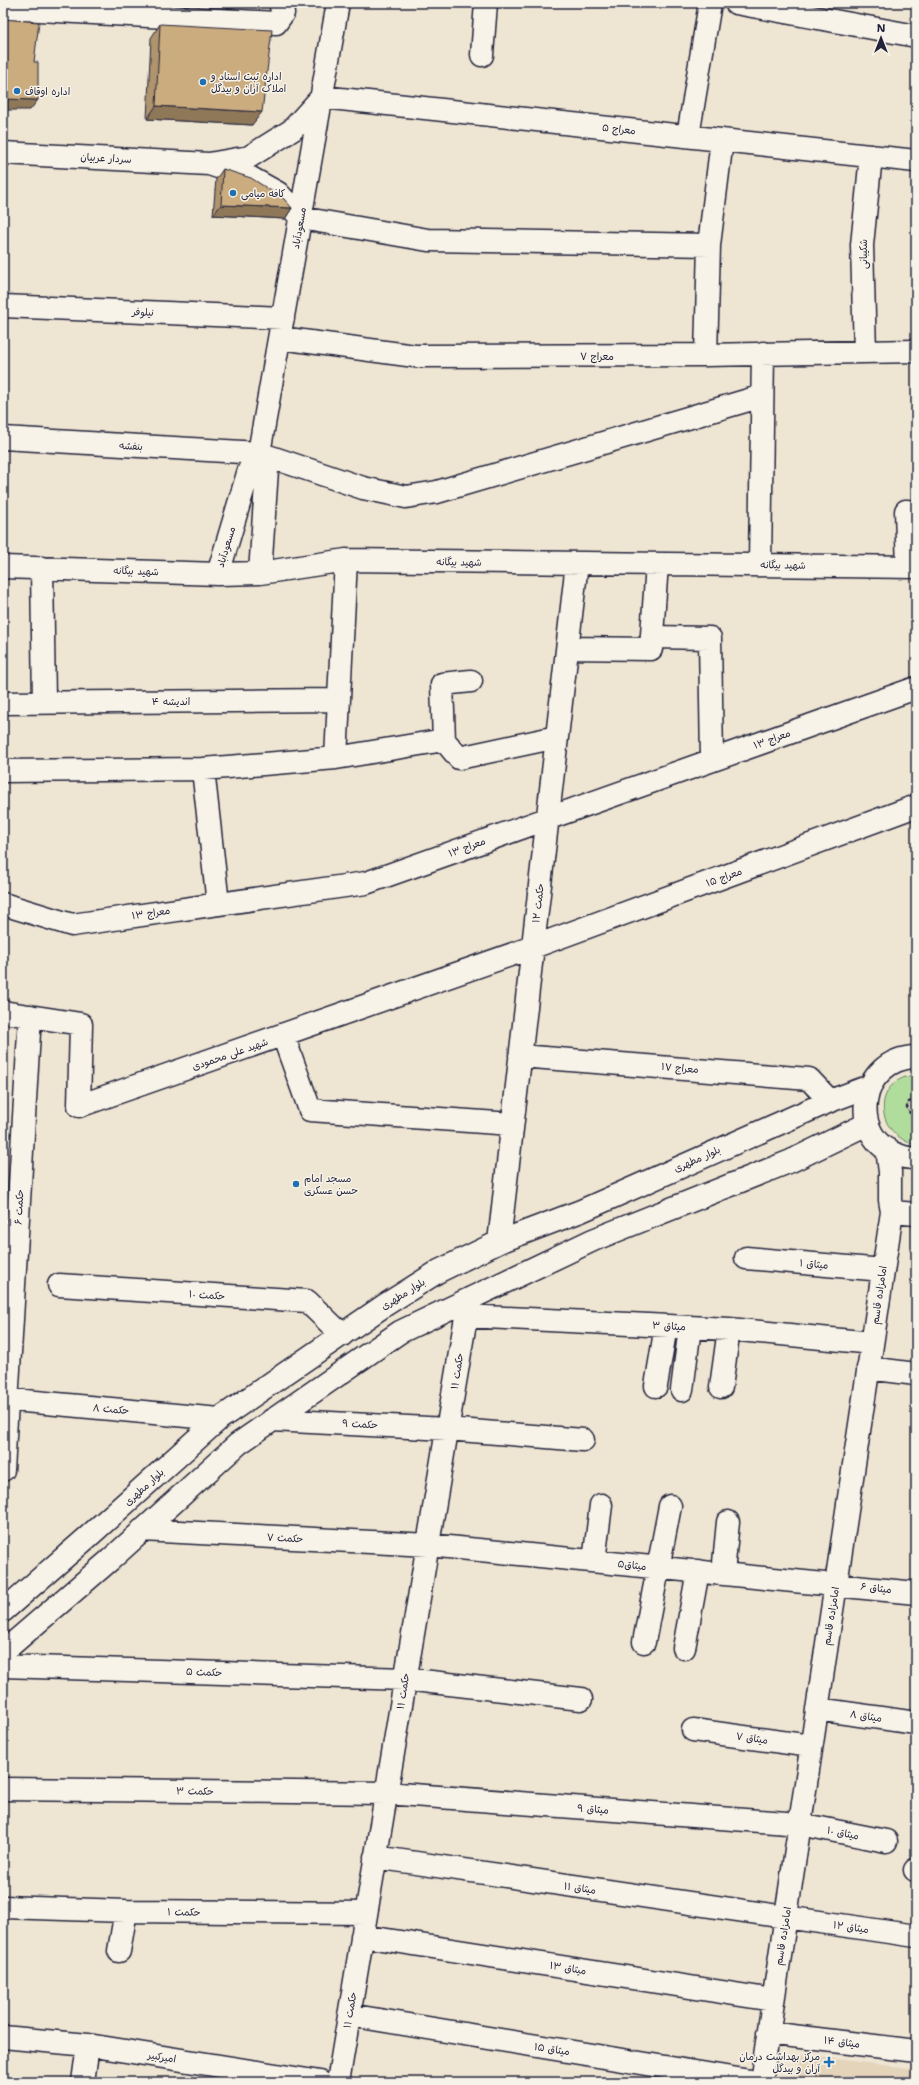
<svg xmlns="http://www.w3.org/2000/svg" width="919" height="2085" viewBox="0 0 919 2085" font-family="'Shantell Sans','Playpen Sans Arabic',sans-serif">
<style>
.built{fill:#e4d4ba}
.green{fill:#b0dd9b;stroke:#69806b}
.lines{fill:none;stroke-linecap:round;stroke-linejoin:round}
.minor-casing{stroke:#22223b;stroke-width:25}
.path{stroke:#22223b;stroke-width:2.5;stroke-dasharray:3 3;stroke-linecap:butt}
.minor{stroke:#f7f3e8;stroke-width:22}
.wall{fill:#af946d;stroke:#22223b}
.shaded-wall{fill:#8e7859;stroke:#22223b}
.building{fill:#cbac7f;stroke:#22223b}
.poi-dot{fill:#1f6fb2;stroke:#f7f3e8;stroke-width:1.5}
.labels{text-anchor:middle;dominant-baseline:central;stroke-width:3;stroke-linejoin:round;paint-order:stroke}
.poi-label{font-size:10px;fill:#22223b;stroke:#f7f3e8;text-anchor:start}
.street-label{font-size:10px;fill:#22223b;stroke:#f7f3e8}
</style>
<rect width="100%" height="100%" fill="#eee5d3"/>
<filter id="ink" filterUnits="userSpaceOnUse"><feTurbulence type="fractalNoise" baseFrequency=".025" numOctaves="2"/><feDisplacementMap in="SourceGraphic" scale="8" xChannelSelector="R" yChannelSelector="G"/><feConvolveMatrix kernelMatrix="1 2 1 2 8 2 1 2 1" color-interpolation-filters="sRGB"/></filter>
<g filter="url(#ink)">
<path class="built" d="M801,2055L916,2069V2082H796Z"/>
<path class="green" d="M916,1075V1098L909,1102C906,1108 908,1114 915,1117L913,1144C872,1131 874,1078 916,1075Z"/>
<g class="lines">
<g class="minor-casing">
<path id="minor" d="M736,3L916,36
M3,8L276,23L283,13L280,3
M482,55L486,3
M688,136L710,3
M3,153L209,164
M709,245L428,240L301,218L278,193L251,178L209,164L249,157L292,130L322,97L916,161
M3,306L283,318
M280,338L415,356L706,355L916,351
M865,352L862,245L871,156
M706,355L709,245L722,140
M3,438L259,453L363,488L406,497L437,492L762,396
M259,453L267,470L260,573
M760,565L763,353
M3,567L218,574L260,573L346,560L916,567
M908,567L906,511L916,512
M42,568L44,702
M218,574L249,470L259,453L338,3
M652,637L710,638L712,760
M568,648L651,649L657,564
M3,703L339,700
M444,740L442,684L471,681
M336,758L346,560
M203,769L218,904
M3,771L203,769L336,758L444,740L459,758L557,737
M3,904L72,925L366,883L916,688
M3,1012L81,1024L79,1106L533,947L916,806
M283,1035L310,1110L512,1124
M520,1056L809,1079L830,1101
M916,1057C858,1058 846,1140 901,1156C905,1158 911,1158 916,1158
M892,1212L916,1214
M499,1242L577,563
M746,1258L883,1270
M59,1285L307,1301L342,1335
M466,1316L729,1329L872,1343
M868,1368L916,1374
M656,1386L666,1326
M721,1387L729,1329
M682,1390L690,1327
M3,1399L219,1419
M272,1420L447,1429L583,1440
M3,1470L30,1016
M142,1530L428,1545L916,1593
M594,1561L601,1505
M723,1573L728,1522
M3,1611L89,1536L219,1419L385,1305L439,1271L499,1242L581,1211L830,1101L870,1086
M644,1642L670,1506
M684,1648L698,1571
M3,1652L110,1560L238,1444L400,1332L593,1240L791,1161L867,1124
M3,1666L405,1679L581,1699
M817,1709L916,1723
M693,1730L811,1746
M3,1789L386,1793L800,1824L886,1841
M375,1857L916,1936
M915,1870H916
M3,1907L126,1911L366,1913
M362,1936L773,2000
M119,1951L126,1911
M349,2015L756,2082
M768,2033L916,2051
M3,2037L88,2045L320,2082
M83,2082L88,2045
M338,2082L469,1299
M761,2082L892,1212L890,1200V1172L887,1149"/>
</g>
<path class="path" d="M916,1098L909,1102L907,1107L911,1115L916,1117
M914,1140L916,1117"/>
<use href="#minor" class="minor"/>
</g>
<path class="wall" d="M160,24L252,125L147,119L151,38Z
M223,169L292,208L285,219L213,215L216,179Z"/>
<path class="shaded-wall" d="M3,99L38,100L30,110H3Z
M156,106L262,112L252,125L147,119Z
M221,205L292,208L285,219L213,215Z"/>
<path class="building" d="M3,19L39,22L34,62H38V100L3,99Z
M160,24L272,30L262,112L156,106Z
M223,169L251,178L284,199L292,208L221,205Z"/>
</g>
<g class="poi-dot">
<circle cx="203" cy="82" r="4"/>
<circle cx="17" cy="91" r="4"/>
<circle cx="233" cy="193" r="4"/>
<circle cx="296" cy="1184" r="4"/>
<path d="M827 2056h4v4h4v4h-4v4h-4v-4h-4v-4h4z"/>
</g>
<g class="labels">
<g class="poi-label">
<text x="211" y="76">اداره ثبت اسناد و<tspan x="211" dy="12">املاک آران و بیدگل</tspan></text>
<text x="25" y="91">اداره اوقاف</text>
<text x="241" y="193">کافه میامی</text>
<text x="304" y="1178">مسجد امام<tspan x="304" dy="12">حسن عسکری</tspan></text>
<text x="820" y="2056" text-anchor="end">مرکز بهداشت درمان<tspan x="820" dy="12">آران و بیدگل</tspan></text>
</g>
<g class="street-label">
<text transform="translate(619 129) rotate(6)">معراج ۵</text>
<text transform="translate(106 158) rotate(3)">سردار عربیان</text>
<text transform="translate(299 228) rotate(-80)">مسعودآباد</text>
<text transform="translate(863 254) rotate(-90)">شکیبانی</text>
<text transform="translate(143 312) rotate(2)">نیلوفر</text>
<text x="597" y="356">معراج ۷</text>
<text transform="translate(131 446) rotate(3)">بنفشه</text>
<text transform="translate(226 547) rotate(-73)">مسعودآباد</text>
<text transform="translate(459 562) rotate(1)">شهید بیگانه</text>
<text transform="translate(783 565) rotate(1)">شهید بیگانه</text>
<text transform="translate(136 571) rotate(2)">شهید بیگانه</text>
<text x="171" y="701">اندیشه ۴</text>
<text transform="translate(772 739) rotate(-20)">معراج ۱۳</text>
<text transform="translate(467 847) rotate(-20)">معراج ۱۳</text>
<text transform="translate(724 877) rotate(-20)">معراج ۱۵</text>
<text transform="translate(538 903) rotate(-83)">حکمت ۱۲</text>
<text transform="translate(151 913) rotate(-8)">معراج ۱۳</text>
<text transform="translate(230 1054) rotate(-19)">شهید علی محمودی</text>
<text transform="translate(680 1068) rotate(5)">معراج ۱۷</text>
<text transform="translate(697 1159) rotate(-24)">بلوار مطهری</text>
<text transform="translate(19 1207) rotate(-87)">حکمت ۶</text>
<text transform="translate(814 1264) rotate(5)">میثاق ۱</text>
<text transform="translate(403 1294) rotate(-32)">بلوار مطهری</text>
<text transform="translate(207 1295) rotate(4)">حکمت ۱۰</text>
<text transform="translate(879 1295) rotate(-82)">امامزاده قاسم</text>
<text transform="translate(669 1326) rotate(3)">میثاق ۳</text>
<text transform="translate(457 1371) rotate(-81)">حکمت ۱۱</text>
<text transform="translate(111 1409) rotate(5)">حکمت ۸</text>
<text transform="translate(360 1424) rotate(3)">حکمت ۹</text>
<text transform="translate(144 1487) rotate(-42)">بلوار مطهری</text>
<text transform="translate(285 1538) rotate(3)">حکمت ۷</text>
<text transform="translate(632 1565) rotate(6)">میثاق۵</text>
<text transform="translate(876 1588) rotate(6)">میثاق ۶</text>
<text transform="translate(831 1616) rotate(-81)">امامزاده قاسم</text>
<text transform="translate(204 1672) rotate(2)">حکمت ۵</text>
<text transform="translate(403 1691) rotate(-81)">حکمت ۱۱</text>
<text transform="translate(866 1716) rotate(8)">میثاق ۸</text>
<text transform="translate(752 1738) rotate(8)">میثاق ۷</text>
<text transform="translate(195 1791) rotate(1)">حکمت ۳</text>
<text transform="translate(593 1809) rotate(4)">میثاق ۹</text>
<text transform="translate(843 1833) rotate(11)">میثاق ۱۰</text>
<text transform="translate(580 1888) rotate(8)">میثاق ۱۱</text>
<text transform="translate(184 1912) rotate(1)">حکمت ۱</text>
<text transform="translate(851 1927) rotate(8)">میثاق ۱۲</text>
<text transform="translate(783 1936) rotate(-81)">امامزاده قاسم</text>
<text transform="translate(568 1968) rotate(9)">میثاق ۱۳</text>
<text transform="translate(350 2010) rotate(-80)">حکمت ۱۱</text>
<text transform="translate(842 2042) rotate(7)">میثاق ۱۴</text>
<text transform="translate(552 2049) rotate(9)">میثاق ۱۵</text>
<text transform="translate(162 2057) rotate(9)">امیرکبیر</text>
</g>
</g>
<rect width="919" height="2085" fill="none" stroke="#f7f3e8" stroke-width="16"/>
<rect x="8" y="8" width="903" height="2069" fill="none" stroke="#22223b" stroke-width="1.5" filter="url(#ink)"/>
<g transform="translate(881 38)" stroke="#f7f3e8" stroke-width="3" paint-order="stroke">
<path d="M0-3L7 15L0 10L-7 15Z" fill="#22223b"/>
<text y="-6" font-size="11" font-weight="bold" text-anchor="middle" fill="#22223b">N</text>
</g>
</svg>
